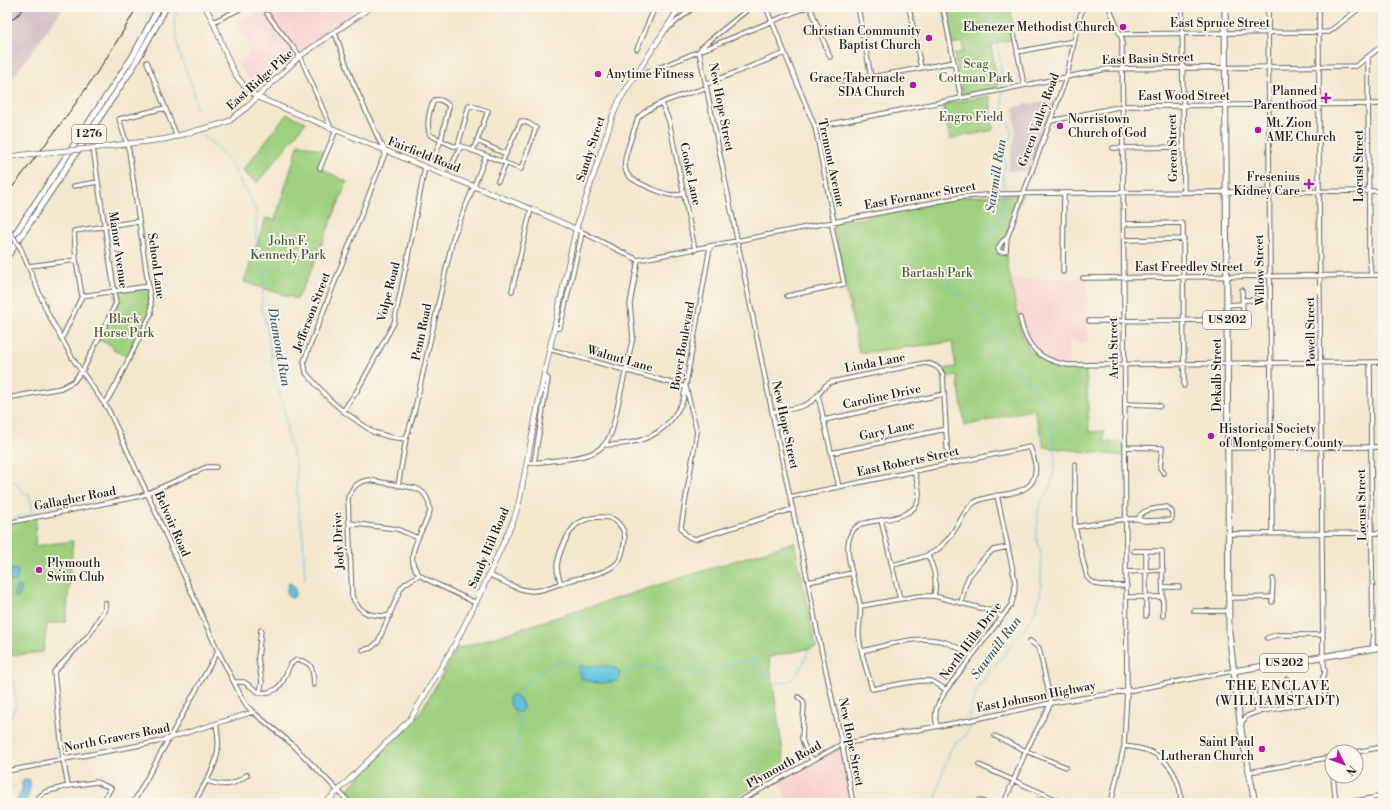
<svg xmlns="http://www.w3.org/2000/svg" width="1390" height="810" viewBox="0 0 1390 810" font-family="'Libre Bodoni',serif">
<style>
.built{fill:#f7d0ce}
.industrial{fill:#d2bec4}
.green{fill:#9ed07f;stroke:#5d764e}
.water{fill:#62c3e1;stroke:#3f707e}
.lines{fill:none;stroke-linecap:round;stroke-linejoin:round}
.stream{stroke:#62c3e1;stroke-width:1}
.minor-casing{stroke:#67635a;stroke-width:5.5}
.major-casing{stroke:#67635a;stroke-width:6}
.highway-casing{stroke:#67635a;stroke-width:7}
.minor{stroke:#fff;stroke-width:3.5}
.major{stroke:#fff;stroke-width:4.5}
.highway{stroke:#fff;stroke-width:5}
.rail{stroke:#1c1c1c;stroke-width:1}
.minor-bridge-casing{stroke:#67635a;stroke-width:5.5;stroke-linecap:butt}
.major-bridge-casing{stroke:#67635a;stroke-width:6;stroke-linecap:butt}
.minor-bridge{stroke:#fff;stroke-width:3.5}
.major-bridge{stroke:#fff;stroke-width:4.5}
.poi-dot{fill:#b5179e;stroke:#fbf7ec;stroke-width:1.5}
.labels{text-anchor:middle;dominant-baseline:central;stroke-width:3.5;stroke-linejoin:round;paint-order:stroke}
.shield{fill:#fbf7ec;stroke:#5f5e5a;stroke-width:1}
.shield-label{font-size:11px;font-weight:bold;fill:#1c1c1c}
.street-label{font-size:12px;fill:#1c1c1c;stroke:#fbf7ec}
.poi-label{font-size:12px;fill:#1c1c1c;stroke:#fbf7ec;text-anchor:end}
.park-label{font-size:12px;fill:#4a5b3f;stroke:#fbf7ec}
.water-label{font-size:13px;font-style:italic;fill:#385f6b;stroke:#fbf7ec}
.neighbourhood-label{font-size:13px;letter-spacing:1px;fill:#1c1c1c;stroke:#fbf7ec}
</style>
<rect width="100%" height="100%" fill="#fbf7ec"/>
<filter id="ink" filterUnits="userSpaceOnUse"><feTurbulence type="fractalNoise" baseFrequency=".025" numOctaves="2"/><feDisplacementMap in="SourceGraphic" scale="8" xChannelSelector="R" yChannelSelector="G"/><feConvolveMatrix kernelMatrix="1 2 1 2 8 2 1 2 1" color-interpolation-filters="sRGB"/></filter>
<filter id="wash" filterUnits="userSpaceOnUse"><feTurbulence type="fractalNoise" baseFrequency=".012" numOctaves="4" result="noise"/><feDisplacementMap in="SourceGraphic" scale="16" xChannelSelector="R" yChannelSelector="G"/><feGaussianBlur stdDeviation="0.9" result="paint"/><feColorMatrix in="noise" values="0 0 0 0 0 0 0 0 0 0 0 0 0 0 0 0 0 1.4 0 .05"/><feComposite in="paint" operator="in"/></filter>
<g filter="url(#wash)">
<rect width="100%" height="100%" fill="#f3e7ce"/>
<path class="built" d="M273,7H348L354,15L300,50L261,85L254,84L238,65L250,51L237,22Z
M1088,278V342H1069L1068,368L1050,366L1029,349L1020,328L1010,279Z
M842,744L853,803H787L779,779Z"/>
<path class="industrial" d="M7,7H64L8,85L7,84Z
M1056,99L1029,171H1007L1016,133L1013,107Z"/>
<path class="green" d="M942,7H1011L1013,39L991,45L998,88L963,95L954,54L963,52L962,42L952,44Z
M990,96L993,130L950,139L943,104Z
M287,114L306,122L257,183L242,171Z
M299,143L326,152L320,168L347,182L309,275L297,299L244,282L266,218L275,220Z
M1022,194L1007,238L1006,251L1009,272L1020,328L1029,349L1050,366L1086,369L1089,432L1104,431V442L1125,443V456L1044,447L1034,409L965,426L957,376L943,379L941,369L956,367L952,342L859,353L833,224L961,197Z
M149,286L151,314L129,357L113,350V346L98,340L116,303L114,291Z
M36,517L35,546L73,541L66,622L47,624L43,652L7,656V523Z
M794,542L816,647L769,657L785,768L727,803H356L345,792L419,715L457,649Z
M1035,795L1045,799L1043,803H1035L1032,801Z"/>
<path class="water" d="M11,569L18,570L16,582L10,581Z
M289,583L293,585C295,589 297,594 293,598H291C286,595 286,588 289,583Z
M17,585L22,587L18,598L13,596Z
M579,665C592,669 607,661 619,671L620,677L618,681C606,683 591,685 580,677L578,669Z
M512,694L521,701L523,706C523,710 520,712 516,713L510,704L509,698Z
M26,779L30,780C31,789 29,795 25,803H16L22,790V782Z"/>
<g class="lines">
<path class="stream" d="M179,7L174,20L178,47L180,56L193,88L196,109
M982,7L986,19L996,38L998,48L1001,67L1002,88
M201,135L210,141L229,161L252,202L256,212V238L261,251L264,266V284L261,307L268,331L274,378L284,410L288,439L296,464L297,499L303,536L305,580
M976,249L997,222L1002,212L1004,200L1003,178L1006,148L1011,138L1012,131L1003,110L1002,91
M7,481L16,483L24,493L29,495L32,504V512L29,515L7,519
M7,668L11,673L16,701L15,708L9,721L7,744
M538,674L560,659L578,667
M620,675L642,667L661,668L667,666L692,675L699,672L722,668L728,664L755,660L757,661L762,672C768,675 772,681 777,682C801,688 806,650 815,636
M513,696L517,691L532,679
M500,774C511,766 521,734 520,721C519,718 517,715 516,712
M7,787H15
M935,803L941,777L951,749L955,744L964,737L969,730L971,726L969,715L977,688L1025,628L1036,609L1040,597L1041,587V552L1036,537L1038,522L1037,515L1041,502L1051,487L1055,462V453L1049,418L1041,397L1028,383L1012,369L1005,361L1001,351L996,335L990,323L962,295L953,291L947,285L952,276"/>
</g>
</g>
<g filter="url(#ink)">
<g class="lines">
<g class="minor-casing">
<path id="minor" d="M766,7L815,127L834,222L832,227L844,284L787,296
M810,7L830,57
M858,7L871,77
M909,7L921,68
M943,7L961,98
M1109,7L1122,39L1127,691L1124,746L1111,803
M1182,7L1184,192
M1268,7L1272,534
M267,14L300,56L331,128
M213,22L244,7
M667,29L694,7
M335,33L352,80L380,142L386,151L304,361L306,373L329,399L343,411L373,432L390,437L406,439
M1121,34L1329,32L1361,7
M1014,35L1024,85
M701,48L709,41L751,7
M637,49L655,7
M699,51L772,412L808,582L817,630L842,744L853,803
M1017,52L1074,41
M1368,57L1369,253L1371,275
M147,62L177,137
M634,78L807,7
M844,82L954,62
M706,84L785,53
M662,104L669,121L695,250
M1051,121L1123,106L1383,104
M815,127L1107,69L1356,66L1383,45
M477,141L506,154
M458,146L469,105L488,111L473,151
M1113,148L1183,147
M434,158L441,140L449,106C446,102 440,99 435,100C429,108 426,125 430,135L453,146H461L521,169L536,128L528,123L521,121L502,162
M320,168L336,130
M450,169L461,146
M498,181L506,164
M74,186L98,182
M684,194C668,197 663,193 648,187C626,178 620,172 628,148C631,138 635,128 638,118C652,103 686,94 706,88
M1124,224L1181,223L1183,225L1184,386
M576,229L638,260L961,197L1001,194L1064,193L1383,191
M1007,238C1002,240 1000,244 998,249L1000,252H1004L1006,251L1007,238L1067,76L1078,23L1083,7
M1124,240L1184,239
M21,249L48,314L73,359L108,409L147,493L218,651L242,698L247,706L253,712L292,744L350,803
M29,266L76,260
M1063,272L1064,193
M1083,278L1383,275
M1242,290L1243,315
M512,291L531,209
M82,296L149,286
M1227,305L1241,304L1245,300H1262
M1020,318C1026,346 1038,360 1068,365L1383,362
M1089,321L1227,320
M554,328H560L582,233
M61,338L63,336L82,296L76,260L74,231L139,221
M549,349L686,387L697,432L681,527C684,534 687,537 695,539L793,509
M1370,362L1373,648
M13,397L61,388L74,381L84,368L116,303L93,148
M104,403L108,399L117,383L151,314V304L129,151L119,119L165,108
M1125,404L1156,405L1160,406
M343,411L357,391L394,323L407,261L425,167
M772,412C788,409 808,409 818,395
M824,420L944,394
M604,445C627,445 654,440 669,422C675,416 679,408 683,401L710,247
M1126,447L1162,448L1160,468L1164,473
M1227,448L1383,447
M831,453L946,429
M527,463C538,463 548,461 559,460C584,457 606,455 613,427L633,337L630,304L638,260
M534,463L548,379L544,375
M1075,464V527L1087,577C1095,589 1113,585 1127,586
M914,471C916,479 920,488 919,496C918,520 878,519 861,524C834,537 857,583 860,605C862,615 858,626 859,636C860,653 868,672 872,689C885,687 919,679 930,681C936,682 941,687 946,690
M398,486L406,439L414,413L453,238L486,156
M839,487L818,395L826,385L831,382L925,363C934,364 940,367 943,375L948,464
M790,497L1030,447C1034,459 1039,470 1032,482C1022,497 991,493 975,502C966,508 962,518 957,526C939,557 924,557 892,565
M881,520L900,599
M7,523L141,496L207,467H216
M349,523L397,529L418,538
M1075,527L1125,519H1138L1144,521L1171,520L1172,517V512L1167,507C1158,509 1142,508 1138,519
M1229,534L1383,533
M1134,551H1162L1163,616
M928,556C935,570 937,581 934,596
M1126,572L1163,570
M490,575C503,581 517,590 532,591C545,591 555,585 567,581C582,577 608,574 618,562C622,557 623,551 624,545C626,537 624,529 618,523C613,517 606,517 598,517C590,518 582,520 576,525C567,533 558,555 557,566C557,573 559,578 561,584
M808,582L852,573
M1163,587H1179
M1127,597H1163
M1229,598L1272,597
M1272,602L1273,579
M961,603L965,586L969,576L985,557L993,550L1008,547
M861,606L900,599L920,596H934L992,611L1002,617
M1194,611H1229
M390,616C371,616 360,615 352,596L348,498C352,487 357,482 369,480L415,488C426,492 429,500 430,511C423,533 398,561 424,578L476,603
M1146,616V551
M1267,638L1276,635H1323
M363,650L371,648L378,642L401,588L406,583L419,575
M862,651C889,645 920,633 948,643C956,646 964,651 972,656
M1287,679L1292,706
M234,682H244L260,693L269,692L277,689L283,681L290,665L296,660C314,661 313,671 314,685
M1253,685L1257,712
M260,693L262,682L258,658L261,630
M798,697L803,701L804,705L802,739L804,745L812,760
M1242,724V722L1247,716L1257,712L1326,700L1322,680L1325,672L1323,657L1319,191V7
M937,726C933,710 938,704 946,690L1011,605C1015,595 1016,586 1014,576L997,495
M995,736L1026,751L1066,767
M1124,746C1133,747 1142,748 1151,752C1171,761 1181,782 1181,803
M1356,752L1383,747
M1330,757L1332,771
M979,765L1062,802
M7,771L40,765L43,763L157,742L253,712
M1249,772L1332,757
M1333,776L1336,803
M207,781C225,787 232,786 247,775
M68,786L63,759L54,672L89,635L105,609V603
M979,800L986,803
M36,803L39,797L45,792L68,786L96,782L111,788L102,803
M133,803L218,651
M194,803C210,774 224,758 216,724
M736,803L842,744L971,720L1051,703L1127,691L1233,671
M1004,803L1026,751L1051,703L1039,648L1030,641
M1345,803L1383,796"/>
</g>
<g class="major-casing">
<path id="major" d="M205,7C219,27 223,55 236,75C241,84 249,90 257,97L425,167L531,209L576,229
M86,149L166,139L221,124L229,121L246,108L300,56L371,7
M7,157L30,154
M325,803L338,791L411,718L455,644L483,588L514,519L519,502L544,375L576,229L613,115L619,101L633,79L680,7"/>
</g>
<g class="highway-casing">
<path id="highway" d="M1225,7L1229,632L1241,730L1255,803
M7,246L133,56L159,7
M7,257L133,67L156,26L166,7
M1233,671L1383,647"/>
</g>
<use href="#minor" class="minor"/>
<use href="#major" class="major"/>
<use href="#highway" class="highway"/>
<path class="rail" d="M7,23L19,14L24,7
M7,194C54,134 100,74 137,7"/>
<g class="minor-bridge-casing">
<path id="minor-bridge" d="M8,229L21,249"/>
</g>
<g class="major-bridge-casing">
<path id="major-bridge" d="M30,154L86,149"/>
</g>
<use href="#minor-bridge" class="minor-bridge"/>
<use href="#major-bridge" class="major-bridge"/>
</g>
</g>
<g class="poi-dot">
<circle cx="1123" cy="27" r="4"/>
<circle cx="929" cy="38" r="4"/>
<circle cx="598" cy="74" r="4"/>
<circle cx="913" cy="85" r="4"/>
<path d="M1324 92h4v4h4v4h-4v4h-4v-4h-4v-4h4z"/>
<circle cx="1060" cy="126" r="4"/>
<circle cx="1258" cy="130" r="4"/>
<path d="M1307 178h4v4h4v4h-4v4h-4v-4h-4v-4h4z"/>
<circle cx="1211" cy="436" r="4"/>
<circle cx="39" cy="570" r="4"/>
<circle cx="1262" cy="749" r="4"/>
</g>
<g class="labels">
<g class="shield">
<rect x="72" y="125" width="34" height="18" rx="3"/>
<rect x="1203" y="311" width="48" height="18" rx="3"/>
<rect x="1260" y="654" width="48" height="18" rx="3"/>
</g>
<g class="shield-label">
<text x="89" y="134">I 276</text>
<text x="1227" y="320">US 202</text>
<text x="1284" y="663">US 202</text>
</g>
<g class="street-label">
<text x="1220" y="23">East Spruce Street</text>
<text transform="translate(1148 59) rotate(-2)">East Basin Street</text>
<text transform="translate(260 80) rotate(-42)">East Ridge Pike</text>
<text x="1184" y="96">East Wood Street</text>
<text transform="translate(721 107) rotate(79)">New Hope Street</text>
<text transform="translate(1039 120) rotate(-70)">Green Valley Road</text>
<text transform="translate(1173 148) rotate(-91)">Green Street</text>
<text transform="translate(591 149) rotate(-72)">Sandy Street</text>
<text transform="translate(424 155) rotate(22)">Fairfield Road</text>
<text transform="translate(831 163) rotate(78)">Tremont Avenue</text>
<text transform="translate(1359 166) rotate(-90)">Locust Street</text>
<text transform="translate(690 174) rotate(78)">Cooke Lane</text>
<text transform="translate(920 196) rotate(-10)">East Fornance Street</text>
<text transform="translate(118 250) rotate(82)">Manor Avenue</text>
<text transform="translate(156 266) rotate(82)">School Lane</text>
<text x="1189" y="267">East Freedley Street</text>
<text transform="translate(1260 270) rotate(-91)">Willow Street</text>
<text transform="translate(389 292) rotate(-76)">Volpe Road</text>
<text transform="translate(312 312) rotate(-69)">Jefferson Street</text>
<text transform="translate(422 332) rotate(-78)">Penn Road</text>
<text transform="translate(1311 332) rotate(-91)">Powell Street</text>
<text transform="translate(683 346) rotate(-80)">Boyer Boulevard</text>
<text transform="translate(1114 348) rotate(-91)">Arch Street</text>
<text transform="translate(620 359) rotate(16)">Walnut Lane</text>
<text transform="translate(875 363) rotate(-11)">Linda Lane</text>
<text transform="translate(1217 375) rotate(-90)">Dekalb Street</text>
<text transform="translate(882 397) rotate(-12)">Caroline Drive</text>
<text transform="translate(785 425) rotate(78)">New Hope Street</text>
<text transform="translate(887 431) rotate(-12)">Gary Lane</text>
<text transform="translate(908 462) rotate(-12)">East Roberts Street</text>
<text transform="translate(75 499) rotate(-11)">Gallagher Road</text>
<text transform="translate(1362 505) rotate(-91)">Locust Street</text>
<text transform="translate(172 524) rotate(66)">Belvoir Road</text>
<text transform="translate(339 541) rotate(-93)">Jody Drive</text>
<text transform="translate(489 548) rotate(-67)">Sandy Hill Road</text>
<text transform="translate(971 641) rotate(-53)">North Hills Drive</text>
<text transform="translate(1036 697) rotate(-11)">East Johnson Highway</text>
<text transform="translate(117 738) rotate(-11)">North Gravers Road</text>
<text transform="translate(851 742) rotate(79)">New Hope Street</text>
<text transform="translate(784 765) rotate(-29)">Plymouth Road</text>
</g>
<g class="poi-label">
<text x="1115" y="27">Ebenezer Methodist Church</text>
<text x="921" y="31">Christian Community<tspan x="921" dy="14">Baptist Church</tspan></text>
<text x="606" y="74" text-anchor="start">Anytime Fitness</text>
<text x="905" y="78">Grace Tabernacle<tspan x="905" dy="14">SDA Church</tspan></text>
<text x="1317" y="91">Planned<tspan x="1317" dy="14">Parenthood</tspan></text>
<text x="1068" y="119" text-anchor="start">Norristown<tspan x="1068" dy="14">Church of God</tspan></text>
<text x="1266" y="123" text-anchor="start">Mt. Zion<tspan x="1266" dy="14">AME Church</tspan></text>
<text x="1300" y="177">Fresenius<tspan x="1300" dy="14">Kidney Care</tspan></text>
<text x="1219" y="429" text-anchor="start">Historical Society<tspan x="1219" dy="14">of Montgomery County</tspan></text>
<text x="47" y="563" text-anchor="start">Plymouth<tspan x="47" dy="14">Swim Club</tspan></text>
<text x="1254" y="742">Saint Paul<tspan x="1254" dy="14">Lutheran Church</tspan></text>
</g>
<g class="park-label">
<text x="976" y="64">Scag<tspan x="976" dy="14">Cottman Park</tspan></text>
<text x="971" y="117">Engro Field</text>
<text x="288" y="241">John F.<tspan x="288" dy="14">Kennedy Park</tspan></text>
<text x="937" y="273">Bartash Park</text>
<text x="124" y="319">Black<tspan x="124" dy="14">Horse Park</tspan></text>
</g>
<g class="water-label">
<text transform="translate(996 176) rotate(-81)">Sawmill Run</text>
<text transform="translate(279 347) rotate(80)">Diamond Run</text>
<text transform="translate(996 648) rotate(-53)">Sawmill Run</text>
</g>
<g class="neighbourhood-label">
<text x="1278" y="686">THE ENCLAVE<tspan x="1278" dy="15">(WILLIAMSTADT)</tspan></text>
</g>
</g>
<rect width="1390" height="810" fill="none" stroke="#fbf7ec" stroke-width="24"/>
<g transform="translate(1344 764) rotate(132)"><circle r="19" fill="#fbf7ec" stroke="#a29f99"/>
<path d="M0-3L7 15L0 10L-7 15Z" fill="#b5179e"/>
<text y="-6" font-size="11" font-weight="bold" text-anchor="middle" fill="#1c1c1c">N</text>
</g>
</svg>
